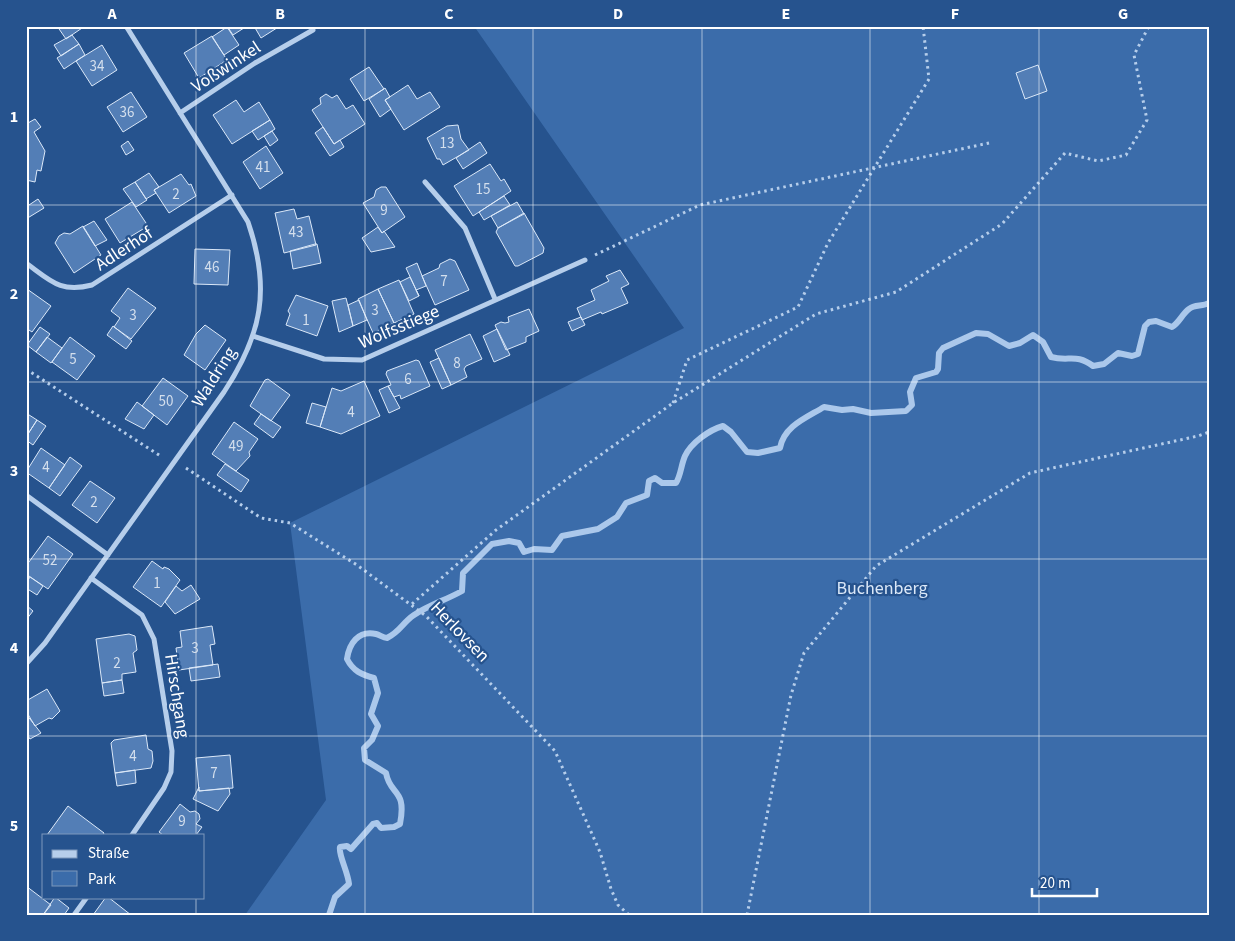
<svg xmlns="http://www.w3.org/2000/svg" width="1235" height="941" viewBox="0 0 1235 941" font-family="'Source Sans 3',sans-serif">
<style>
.green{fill:#3b6caa}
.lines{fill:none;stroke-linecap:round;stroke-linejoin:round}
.stream{stroke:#abc8eb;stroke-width:6}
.building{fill:#537eb6;stroke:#dbe8f8}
.path{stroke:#b6ceeb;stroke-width:3;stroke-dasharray:2.5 4;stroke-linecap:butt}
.street{stroke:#b6ceeb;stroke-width:5}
.grid{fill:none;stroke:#fff;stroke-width:1;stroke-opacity:0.55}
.labels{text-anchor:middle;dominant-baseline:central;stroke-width:4.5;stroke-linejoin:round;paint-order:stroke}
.number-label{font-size:15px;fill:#d4dfed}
.street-label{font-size:18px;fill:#fff;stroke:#26538e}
.park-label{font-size:18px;fill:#dbe8f8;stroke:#26538e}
.neatline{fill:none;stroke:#fff;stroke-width:2}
.grid-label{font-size:16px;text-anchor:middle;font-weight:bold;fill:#fff}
</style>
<rect width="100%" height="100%" fill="#26538e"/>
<path class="green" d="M474,26H1209V915H245L326,800L290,523L684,328Z"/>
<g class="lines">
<path class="stream" d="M329,915L335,897L349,884C348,872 338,854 340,847L347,846L351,849L373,824L377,823L381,828L394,827L400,824C407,788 390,796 386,773L365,760L364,748L372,740L378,726L371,714L378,693L374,678C362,675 353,671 347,659C349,644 358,630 376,634C380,635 383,638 387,638C401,631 402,623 414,615C429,605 446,600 462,591L463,573L492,544L509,541L519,543L524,552L534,549L552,550L562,536L598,529L617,517L626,503L647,495L649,481L655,478L662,483H676C681,475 681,465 685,456C691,443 709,430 723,426L731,432L747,452L758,453L780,448C784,426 806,418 824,407L842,410L853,409L871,413L906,411L912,405L910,392L916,378L936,372L938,369L939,353L943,348L976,333L988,334L1009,346L1020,343L1033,335L1043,342L1051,357C1069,362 1076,353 1093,366L1104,364L1118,353L1132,356L1138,354L1145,326L1149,322L1156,321L1172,327C1180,322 1182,314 1189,309C1195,304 1202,307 1209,303"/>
</g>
<path class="building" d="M57,26H85L66,39Z
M227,26H247L233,35Z
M254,26H280L261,38Z
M227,27L239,45L224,55L212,37Z
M72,35L79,44L61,56L54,45Z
M212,36L227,60L199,78L184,53Z
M79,44L85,55L64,69L57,58Z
M102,45L117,70L92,86L76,61Z
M1038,65L1047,91L1025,99L1016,73Z
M369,67L384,89L364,101L350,79Z
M408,85L417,99L430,92L440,107L404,130L385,100Z
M385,88L390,97L385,100L391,109L380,117L369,99Z
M131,92L147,117L123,132L107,107Z
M326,94L332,98L337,95L346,109L353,105L365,124L334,144L312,110L321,104L320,98Z
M236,100L244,112L259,102L270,120L232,144L213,115Z
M35,119L41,127L34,132L45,151L41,171L37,170L35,182L26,180V120L28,123Z
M270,120L275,129L258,140L252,131Z
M458,125L461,139L469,150L443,165L440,159H437L427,138L447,126Z
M323,127L334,144L340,140L344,147L330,156L315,133Z
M272,131L278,140L270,146L264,136Z
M128,141L134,150L126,155L121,146Z
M480,142L487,153L463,169L456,158Z
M266,146L283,173L260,189L243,162Z
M490,164L501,181L504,179L511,191L473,216L454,186Z
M149,173L159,187L154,190L156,193L146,199L135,182Z
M181,174L189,185L191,184L196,196L169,213L154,190Z
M135,182L147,200L136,207L123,189Z
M381,187H386L405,217L382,233L363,203L374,197L376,190Z
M504,196L510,205L484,220L479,212Z
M38,199L44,208L26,219V207Z
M132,202L148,226L120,243L105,219Z
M517,202L524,214L498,228L491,216Z
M294,209L297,219L309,216L316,245L284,253L275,213Z
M524,213L544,248L543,253L518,266H515L496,232L498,228Z
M94,221L107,240L95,246L83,227Z
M83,226L101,255L74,273L55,243L59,236L64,233L70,234Z
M378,227L382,233L384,231L395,247L371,252L362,238Z
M315,244H317L321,263L293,269L290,251Z
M195,249L230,250L228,285L194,284Z
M450,259L455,261L469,290L435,305L422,276L439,268L440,264Z
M417,263L426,286L416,290L419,296L406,268Z
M620,270L629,284L621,288L628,303L602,314L601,312L582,320L577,308L595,300L591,290L609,281L606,276Z
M410,277L419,296L409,301L400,282Z
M399,280L414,314L394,323L378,289Z
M128,288L156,308L131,339L114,327L120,318L111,311Z
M27,289L51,306L32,332L26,328Z
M378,289L394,323L373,333L358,299Z
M296,295L328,306L317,336L286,325L290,314L288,311Z
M346,298L353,326L339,332L332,301Z
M359,300L367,320L353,326L348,305Z
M529,309L539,331L526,337V342L506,350L495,325L501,322L505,323L509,322L508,317Z
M581,317L585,325L572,331L568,322Z
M205,325L226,340L205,370L184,355L196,334Z
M113,326L132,341L126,349L107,335Z
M40,327L50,334L36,352L27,345Z
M497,329L510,355L494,362L483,336Z
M470,334L482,359L466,366L464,369L467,377L451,385L435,350Z
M47,337L62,348L51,363L36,352Z
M70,337L95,356L77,380L52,362Z
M439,358L451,385L442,389L430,362Z
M416,360L419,361L430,386L401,399L400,395L394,397L388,386L391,385L386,374L387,371Z
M163,378L188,396L167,425L142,406Z
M268,379L290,395L271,421L250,406L265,380Z
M364,381L380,416L341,434L320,427L332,388L341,391Z
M388,386L400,408L389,413L379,390Z
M137,402L154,415L144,429L125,419Z
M312,403L326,407L320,427L306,423Z
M26,413L37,420L26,437Z
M261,414L281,427L273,438L254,424Z
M37,420L46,426L33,445L26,440V437Z
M234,422L258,439L249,452L250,456L236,471L212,454Z
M41,448L65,465L49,488L26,472Z
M70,457L82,466L60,496L49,488Z
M225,464L249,480L241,492L217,475Z
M90,481L115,498L97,523L72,505Z
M48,536L73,554L48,589L26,574V566Z
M152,561L163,569L164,567L169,569L180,580L161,607L133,587Z
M30,577L43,586L37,595L26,588V583Z
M191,585L200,599L175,614L165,602L176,586L182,591Z
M26,605L33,611L26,620Z
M212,626L215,644L210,645L213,665L179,670L176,648L182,647L180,631Z
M129,634L135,636L137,650L133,653L136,672L122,674V680L102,683L96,639Z
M218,664L220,677L191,681L189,668Z
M122,680L124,693L104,696L102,683Z
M47,689L60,711L52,719L49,718L35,726L26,711V701Z
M26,714L41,733L30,739L26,733Z
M146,735L148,749L152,751L153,761L151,768L115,773L111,743L114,740Z
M230,755L233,788L199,791L196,758Z
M135,770L136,783L117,786L115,773Z
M199,787V791L229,788L230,794L218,811L193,799Z
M180,804L190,812L195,811L199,814L200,819L196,824L202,827L196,835H163L159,832Z
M68,806L104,833L103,835H47Z
M26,886L51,905L43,915H26Z
M55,897L69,908L64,915H43Z
M106,897H108L131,915H93Z"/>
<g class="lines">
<path class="path" d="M595,255L700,205L989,143
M26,369L162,457
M673,403L687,360L798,307L828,243L929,79L923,26
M186,468L261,518L290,523L357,565L426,616L555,751L600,852L611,889L618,905L629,915
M412,604L496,530L673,403L816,314L896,292L1002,224L1065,153L1098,161L1126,155L1147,120L1134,55L1149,26
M747,915L791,695L804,653L876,566L1030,473L1198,436L1209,432"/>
<path class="street" d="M180,113L255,63L313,30
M425,182L465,228L495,299
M26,263C51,281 60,293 92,285L232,195
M253,336L324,359L362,360L585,260
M26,495L108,555
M91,578L142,615L154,639L172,751L171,772L164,788L132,835
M26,664L45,643L224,392C262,334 271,289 248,222L126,26
M74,915L87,897"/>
</g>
<path class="grid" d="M196,26V835M365,26V915M533,26V915M702,26V915M870,26V915M1039,26V915M26,205H1209M26,382H1209M26,559H1209M26,736H1209M196,897V915"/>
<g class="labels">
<g class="number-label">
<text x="97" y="66">34</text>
<text x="127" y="112">36</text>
<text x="447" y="143">13</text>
<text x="263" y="167">41</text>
<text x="483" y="189">15</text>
<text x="176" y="194">2</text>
<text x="384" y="210">9</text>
<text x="296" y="232">43</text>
<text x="212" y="267">46</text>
<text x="444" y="281">7</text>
<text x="375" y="310">3</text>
<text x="133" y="315">3</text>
<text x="306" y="320">1</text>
<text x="73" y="359">5</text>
<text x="457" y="363">8</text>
<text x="408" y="379">6</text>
<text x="166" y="401">50</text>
<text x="351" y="412">4</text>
<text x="236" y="446">49</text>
<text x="46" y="467">4</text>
<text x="94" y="502">2</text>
<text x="50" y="560">52</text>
<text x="157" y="583">1</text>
<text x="195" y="648">3</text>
<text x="117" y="663">2</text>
<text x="133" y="756">4</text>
<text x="214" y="773">7</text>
<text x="182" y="821">9</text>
</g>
<g class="street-label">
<text transform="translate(226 67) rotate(-33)">Voßwinkel</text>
<text transform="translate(124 249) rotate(-33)">Adlerhof</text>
<text transform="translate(399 327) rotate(-23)">Wolfsstiege</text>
<text transform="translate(214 377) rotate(-58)">Waldring</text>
<text transform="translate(460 632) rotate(46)">Herlovsen</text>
<text transform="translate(177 696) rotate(81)">Hirschgang</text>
</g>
<g class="park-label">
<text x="882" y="588">Buchenberg</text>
</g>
</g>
<rect width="1235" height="941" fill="none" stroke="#26538e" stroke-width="55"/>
<rect x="42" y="834" width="162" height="65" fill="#26538e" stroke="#7d98bb"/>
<rect x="52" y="850" width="25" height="8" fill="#b6ceeb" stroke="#7d98bb"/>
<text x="88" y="858" font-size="15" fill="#ffffff">Straße</text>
<rect x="52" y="871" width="25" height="15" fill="#3b6caa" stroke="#7d98bb"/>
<text x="88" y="884" font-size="15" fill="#ffffff">Park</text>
<path d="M1032 888v8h65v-8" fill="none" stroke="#ffffff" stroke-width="2.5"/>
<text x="1040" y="888" font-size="15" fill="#ffffff" stroke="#26538e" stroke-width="4" paint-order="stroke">20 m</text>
<rect x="28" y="28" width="1180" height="886" class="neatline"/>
<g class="grid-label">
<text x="112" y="19">A</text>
<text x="280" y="19">B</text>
<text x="449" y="19">C</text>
<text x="618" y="19">D</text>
<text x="786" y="19">E</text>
<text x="955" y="19">F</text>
<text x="1123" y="19">G</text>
<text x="14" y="122">1</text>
<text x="14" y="299">2</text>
<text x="14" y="476">3</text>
<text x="14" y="653">4</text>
<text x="14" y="831">5</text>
</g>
</svg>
